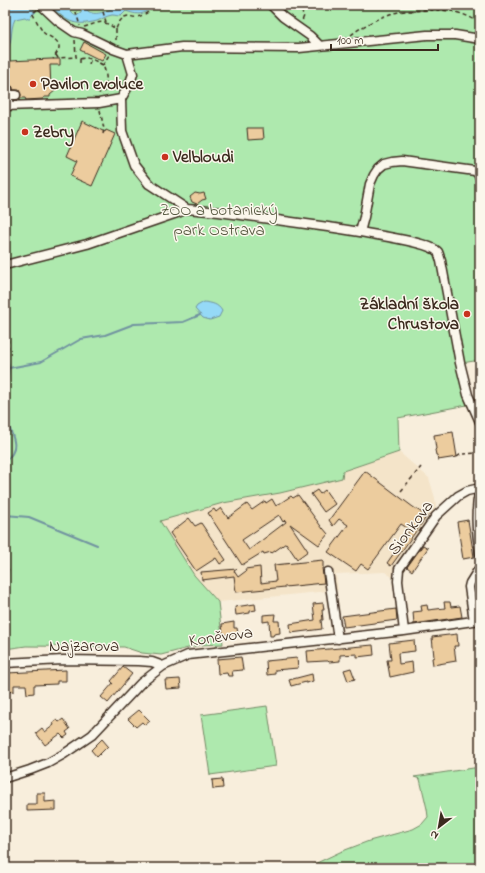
<svg xmlns="http://www.w3.org/2000/svg" width="485" height="873" viewBox="0 0 485 873" font-family="'Indie Flower',sans-serif">
<style>
.built{fill:#f4e4c9}
.green{fill:#aee9ae;stroke:#748a66}
.water{fill:#95d9f7;stroke:#7193a0}
.lines{fill:none;stroke-linecap:round;stroke-linejoin:round}
.stream{stroke:#7193a0;stroke-width:2}
.building{fill:#eccc9e;stroke:#3b2a1e;fill-rule:evenodd}
.minor-casing{stroke:#3b2a1e;stroke-width:11}
.path{stroke:#3b2a1e;stroke-width:1.5;stroke-dasharray:4 3;stroke-linecap:butt}
.minor{stroke:#fbf7ec;stroke-width:8}
.poi-dot{fill:#c8321e;stroke:#fbf7ec;stroke-width:1.5}
.labels{text-anchor:middle;dominant-baseline:central;stroke-width:3;stroke-linejoin:round;paint-order:stroke}
.poi-label{font-size:17px;font-weight:bold;fill:#3b2a1e;stroke:#fbf7ec;text-anchor:start}
.park-label{font-size:17px;fill:#585a42;stroke:#fbf7ec}
.street-label{font-size:17px;fill:#3b2a1e;stroke:#fbf7ec}
</style>
<rect width="100%" height="100%" fill="#f8eedc"/>
<filter id="ink" filterUnits="userSpaceOnUse"><feTurbulence type="fractalNoise" baseFrequency=".025" numOctaves="2"/><feDisplacementMap in="SourceGraphic" scale="8" xChannelSelector="R" yChannelSelector="G"/><feConvolveMatrix kernelMatrix="1 2 1 2 8 2 1 2 1" color-interpolation-filters="sRGB"/></filter>
<g filter="url(#ink)">
<path class="built" d="M399,452L429,478L435,498L436,507L428,519L436,525L422,544L428,548L412,571L407,567L405,569L397,564L395,579L385,572L336,574L338,590L218,602L194,575L159,521L223,503L280,493L341,478L343,471Z"/>
<path class="green" d="M5,5H480V360L456,364L467,405L398,418L399,452L343,471L342,478L280,493L223,503L160,521L194,575L218,602L223,644L200,645L161,655L142,653L124,647L26,646L5,649V585L9,569L5,568Z
M267,706L276,766L210,775L201,715Z
M480,767V858L473,868H306L340,852L369,841L413,829L422,824L428,817L427,809L420,779L414,777Z"/>
<path class="water" d="M5,5H30L36,12L31,16L30,19H28L25,17L15,19C12,25 12,31 11,38C10,44 8,51 5,57Z
M50,5H65L73,14L76,16L81,13L82,10L79,5H83C89,16 97,14 107,11C111,9 112,9 115,5H152C145,16 137,15 126,11L121,16C117,16 115,15 112,15C106,16 102,19 97,21C73,27 66,21 50,5Z
M204,302C212,303 218,304 222,311L219,317L210,320L203,318L195,309L197,306Z"/>
<g class="lines">
<path class="stream" d="M5,354C12,365 7,379 5,392
M9,368L41,362L81,339L105,335L134,324L183,322L200,315
M5,419C12,434 22,449 5,461
M5,515L29,517L97,545"/>
</g>
<path class="building" d="M84,42L106,54L102,61L80,50Z
M51,59H60V65H50L51,89L56,90L50,95V97H44L43,99L26,100L25,98H20L21,95L19,90H13V87L10,85H5V72L10,61Z
M82,121L105,132L106,130L115,134L92,186L70,176L77,161L67,156Z
M247,128H263L264,139L248,140Z
M195,193L200,194L204,193L206,199L202,200L197,204L192,202L190,197Z
M453,432L457,457L438,460L437,455H436L435,450L436,449L434,435Z
M365,471L413,507L427,516L391,566L387,563L410,530L401,524L368,569L361,564L356,571L328,552L348,525L339,519L333,526L329,520Z
M317,490L320,494L325,490L335,504L324,512L311,494Z
M298,495L323,529V528L328,534L319,545L290,524L308,551L297,559L286,543L272,553L271,552L264,554L263,552L242,565L208,513L214,509L216,512L221,508L228,518L247,504L252,510L265,501L266,503L272,499L276,506L291,496L293,498ZM279,515L283,522L285,520L286,522L249,550L242,540Z
M189,518L195,526L201,523L226,560L220,564L216,558L196,571L170,533Z
M468,520L474,557L463,559L457,522Z
M423,545L428,548L412,571L407,567Z
M323,560V568H322L324,583L236,592L234,576L202,580L201,572L237,569L234,571L238,577L246,571L245,569L260,567L261,583L276,581L274,565Z
M444,602H450L451,607L460,606L462,617L414,624L413,612L422,611L421,606L427,605L428,610L445,608Z
M323,603L324,610H322L323,620H321L322,629L291,633L290,624L315,620L313,604Z
M255,604L256,610L250,611V613L236,615L235,607Z
M396,609L397,620L344,627L342,616Z
M275,614L274,621H279L280,633L274,634L273,636H270L269,621L263,622V615Z
M234,622V628H237L238,634L223,635L222,624Z
M457,634L458,646H454L456,661L433,665L432,658L434,657L432,637Z
M414,640L415,651L398,653L399,664L412,662L413,672L390,677L387,660H391L389,643Z
M373,645L374,655L357,657V654L340,655V661L329,662L328,661H325L308,662L307,651Z
M241,657L243,670L232,671L233,676H228L227,673L218,674L217,659Z
M297,658L298,668L275,670V674L267,675L266,661Z
M123,667L132,674L108,703L101,697L113,683L111,681Z
M351,668L355,679L348,681L344,670Z
M66,670V681H57V684L34,685V693L27,694L26,685H14V691L8,692L7,673Z
M312,674L313,681L306,683V682L291,686L289,680Z
M180,679L181,688L166,689L165,680Z
M139,710L150,721L145,725L142,722L136,727L128,719Z
M63,719L70,729L66,732L68,735L64,738L60,734L45,745L36,733L42,728L45,732L54,725L53,723L57,720L59,722Z
M102,739L108,746L97,757L91,750Z
M222,779L223,788L213,789L212,780Z
M37,793H45V802L56,801V810L27,811V804H37Z"/>
<g class="lines">
<g class="minor-casing">
<path id="minor" d="M41,5L58,21L74,32L82,34L113,49L127,54L133,74L129,85L121,99L122,131L134,165L149,184L187,209L219,212L335,228L360,232L364,217L370,184L374,175L378,169L384,164L392,162L402,161L475,171L480,176
M271,5L283,17L310,36L319,45
M127,54L182,47L299,48L427,35H455L480,39
M8,90V106
M8,95H16
M5,106L99,103L121,99
M360,232C375,235 430,242 438,252C439,254 440,258 441,261L460,363L468,395L480,422
M5,265L87,244L180,212L187,209
M480,488C475,511 476,529 480,553
M328,572L338,639
M474,621L469,587L470,583L480,567
M404,631L398,581L399,569L436,516L458,496L467,491L480,488
M5,663L63,660L139,661L152,662L163,666
M5,778L30,770L48,763L64,754L92,735L141,683L163,666L188,655L404,631L480,620"/>
</g>
<path class="path" d="M74,5L80,26
M101,5L106,22
M37,10L32,13C36,19 39,27 44,33C48,37 60,39 59,48C58,51 55,56 53,59
M301,10L304,16L302,21
M84,27C101,22 101,19 116,29C118,24 121,17 128,16C131,16 134,18 137,17C145,15 151,11 156,5
M116,29V43
M351,35C361,27 381,16 394,13C400,11 407,11 412,11C438,9 457,8 480,23
M75,40L76,57L80,59C89,56 95,61 103,65C107,75 108,85 102,95
M56,55L58,58L76,57
M80,59V63
M89,64L91,58
M103,65L109,55
M97,91L102,95
M100,110L104,129L103,134
M5,318C9,337 10,348 5,367
M457,457L461,454L480,453
M401,491L421,467"/>
<use href="#minor" class="minor"/>
</g>
</g>
<g class="poi-dot">
<circle cx="33" cy="84" r="4"/>
<circle cx="25" cy="132" r="4"/>
<circle cx="165" cy="157" r="4"/>
<circle cx="467" cy="314" r="4"/>
</g>
<g class="labels">
<g class="poi-label">
<text x="41" y="84">Pavilon evoluce</text>
<text x="33" y="132">Zebry</text>
<text x="173" y="157">Velbloudi</text>
<text x="459" y="304" text-anchor="end">Základní škola<tspan x="459" dy="20">Chrustova</tspan></text>
</g>
<g class="park-label">
<text x="219" y="210">ZOO a botanický<tspan x="219" dy="20">park Ostrava</tspan></text>
</g>
<g class="street-label">
<text transform="translate(411 528) rotate(-53)">Sionkova</text>
<text transform="translate(221 637) rotate(-8)">Koněvova</text>
<text x="84" y="646">Najzarova</text>
</g>
</g>
<rect width="485" height="873" fill="none" stroke="#fbf7ec" stroke-width="20"/>
<rect x="10" y="10" width="465" height="853" fill="none" stroke="#3b2a1e" stroke-width="1.5" filter="url(#ink)"/>
<g transform="translate(439 827) rotate(211)" stroke="#fbf7ec" stroke-width="3" paint-order="stroke">
<path d="M0-3L7 15L0 10L-7 15Z" fill="#3b2a1e"/>
<text y="-6" font-size="11" font-weight="bold" text-anchor="middle" fill="#3b2a1e">N</text>
</g>
<path d="M331 44v6h107v-6" fill="none" stroke="#3b2a1e" stroke-width="2"/>
<text x="337" y="44" font-size="12" fill="#3b2a1e" stroke="#fbf7ec" stroke-width="3" paint-order="stroke">100 m</text>
</svg>
